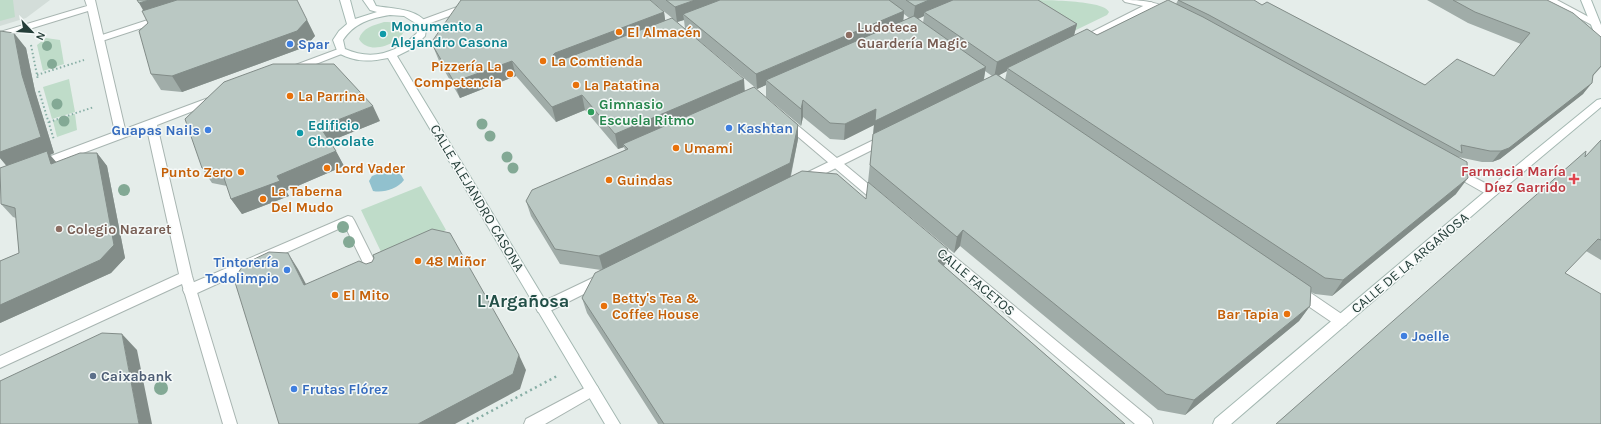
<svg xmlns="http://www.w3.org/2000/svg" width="1601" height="424" viewBox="0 0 1601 424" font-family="Karla,sans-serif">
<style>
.built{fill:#d3ddd9}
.green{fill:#bfdcc9}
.water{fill:#91c1ce}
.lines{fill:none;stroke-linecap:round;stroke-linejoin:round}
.service-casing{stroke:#a8b5b1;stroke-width:2}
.pedestrian-casing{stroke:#a8b5b1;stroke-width:2}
.minor-casing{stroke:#a8b5b1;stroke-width:2}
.secondary-casing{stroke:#a4b8b2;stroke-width:2}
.path-far1{stroke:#87aea5;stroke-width:2;stroke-dasharray:1.5 2.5;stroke-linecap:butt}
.path{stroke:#87aea5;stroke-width:2.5;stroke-dasharray:2 3.5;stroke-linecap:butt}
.service{fill:#fff;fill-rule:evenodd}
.pedestrian{fill:#fff;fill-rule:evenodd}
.minor{fill:#fff;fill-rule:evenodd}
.secondary{fill:#fff;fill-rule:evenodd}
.tree{fill:#83a995}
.wall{fill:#a0aca8;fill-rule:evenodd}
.shaded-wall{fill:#828c88}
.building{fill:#bac8c3;stroke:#828c88}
.food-dot{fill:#e8710a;stroke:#f5f9f8;stroke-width:1.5}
.culture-dot{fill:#0f9aa8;stroke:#f5f9f8;stroke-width:1.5}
.education-dot{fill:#8d6e63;stroke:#f5f9f8;stroke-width:1.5}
.shop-dot{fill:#3f7fe0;stroke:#f5f9f8;stroke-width:1.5}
.leisure-dot{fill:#2e9e5b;stroke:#f5f9f8;stroke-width:1.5}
.health-dot{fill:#e0444e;stroke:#f5f9f8;stroke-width:1.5}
.service-dot{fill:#5c6f8a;stroke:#f5f9f8;stroke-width:1.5}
.labels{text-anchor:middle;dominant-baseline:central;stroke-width:3;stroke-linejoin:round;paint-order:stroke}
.culture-label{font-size:14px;font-weight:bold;fill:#0d838f;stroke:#f5f9f8;text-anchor:start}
.education-label{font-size:14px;font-weight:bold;fill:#785e54;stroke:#f5f9f8;text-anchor:start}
.food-label{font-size:14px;font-weight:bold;fill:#c56008;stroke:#f5f9f8;text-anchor:start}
.shop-label{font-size:14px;font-weight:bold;fill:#366cbe;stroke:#f5f9f8;text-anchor:start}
.leisure-label{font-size:14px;font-weight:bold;fill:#27864d;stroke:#f5f9f8;text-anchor:start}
.health-label{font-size:14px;font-weight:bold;fill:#be3a42;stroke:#f5f9f8;text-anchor:end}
.street-label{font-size:14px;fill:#253e39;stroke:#f5f9f8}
.service-label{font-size:14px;font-weight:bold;fill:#4e5e75;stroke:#f5f9f8;text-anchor:start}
.district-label{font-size:18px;font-weight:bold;fill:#224f47;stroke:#f5f9f8}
</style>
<rect width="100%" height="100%" fill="#e5edea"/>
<path class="built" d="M0,0H50L26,18L0,26Z"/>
<path class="green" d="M0,0H13L15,17L0,21Z
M1027,0C1043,0 1105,0 1109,12L1107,15L1076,30Z
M384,22C435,20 375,66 359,39C362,28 374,25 384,22Z
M46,38L60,40L64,64L43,71L37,45Z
M69,79L75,112L52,119L43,87Z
M75,114L77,130L57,137L53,121Z
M421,186L446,230L384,258L361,210Z"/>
<path class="water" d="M391,169L398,170L404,180C397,189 384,193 373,191L369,181L372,176Z"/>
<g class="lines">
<g class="service-casing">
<path id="service" d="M348,216L352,217L354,220L381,274L380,277L375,279L370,277L345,226L195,294L190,295L185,294L183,290L185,286Z"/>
</g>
<g class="pedestrian-casing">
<path id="pedestrian" d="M1151,2L1156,5L1154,7L1084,42L1081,43L1076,40Z
M163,15L166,16L168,18L166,20L102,41L99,42L94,39L96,37Z
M886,134L890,135L892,138L890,141L808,182H800L798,179L800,176Z
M603,273L608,274L609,278L608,282L548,312L543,313L538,312L536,308L538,304Z
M592,384L597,386L599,390L597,394L545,424H524L526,419Z"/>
</g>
<g class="minor-casing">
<path id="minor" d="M85,0H95L125,129L211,97L215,96L220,99L219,101L157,125L192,276L237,424H223L182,284L0,368V356L179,274L147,129L43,168H35L33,165L35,162L115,132L88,11L0,38V32L87,6Z
M476,0H490L488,2L425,25H419L417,23L419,21Z
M1123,0C1140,0 1162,1 1174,14L1169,17L1148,7L1125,2Z
M1545,0H1557L1600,23L1595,26L1592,25Z
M341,48L344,49L346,51L344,53L298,71L294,72L289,69L290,67Z
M787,119L791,120L884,197L886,200L884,203L880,204L876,203L783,124L782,122L783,120Z
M1455,167L1496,189L1498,192L1496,195L1492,196L1488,195L1451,174L1449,171L1451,168Z
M934,241L938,243L1151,419L1153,424H1135L930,249L928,246L930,243Z
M1297,286L1302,287L1346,317L1348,321L1346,325L1341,326L1336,325L1292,295L1290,291L1292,287Z"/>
</g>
<g class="secondary-casing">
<path id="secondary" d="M340,0H350L355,19L377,12L370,10L363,0H373L376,6C393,9 415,8 427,23L425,36L413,48L397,56L620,424H605L388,58C368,62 356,62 338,53L333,40L339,31L347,24ZM390,15L404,16L417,24V33C397,53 372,61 345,49L343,40C354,23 371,18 390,15Z
M1581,0H1591L1601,25V40L1596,37Z
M1601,99V107L1496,195L1231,424H1213L1215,419L1488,189L1597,100Z"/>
</g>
<path class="path-far1" d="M31,45L38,80
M37,75L84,60
M39,91L54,140
M49,122L94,107"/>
<path class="path" d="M467,424L559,375"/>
<use href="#service" class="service"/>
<use href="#pedestrian" class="pedestrian"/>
<use href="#minor" class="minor"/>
<use href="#secondary" class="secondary"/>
</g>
<g class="tree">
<circle cx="47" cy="46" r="5"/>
<circle cx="52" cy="64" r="5"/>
<circle cx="57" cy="104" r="5.5"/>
<circle cx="64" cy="121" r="5.5"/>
<circle cx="482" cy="124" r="5.5"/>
<circle cx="490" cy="136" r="5.5"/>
<circle cx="507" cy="157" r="5.5"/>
<circle cx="513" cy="168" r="5.5"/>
<circle cx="124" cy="190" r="6"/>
<circle cx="343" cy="227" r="6"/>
<circle cx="349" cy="242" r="6"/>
<circle cx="161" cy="388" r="7"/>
</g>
<path class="wall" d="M650,0H1038L1077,24L1074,35H1097L1176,4L1178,0L1262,5L1425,85L1494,76L1521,44L1468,23L1427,0H1547L1601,67L1593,76L1583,94L1500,159L1492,162H1482L1458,157L1456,194L1332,296L1315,294L1311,292L1310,306L1299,321L1185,415L1158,410L960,246L954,253L868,182L874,125L844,140L830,139L803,117L801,126L766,97V85L757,89L685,29L684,20L677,22ZM904,14L909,18L903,21ZM924,16L923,23L918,19ZM985,71L992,76L984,80ZM1007,71L1005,80L999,75Z
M664,12L665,21L745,91L798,125V139L791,176L866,199L945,264L944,266L1125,424H658L587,313L582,298L601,270L560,264L531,216L526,201L625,150L624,147L618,149L585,110L556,122L516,76L460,98L439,61L433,46Z
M307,20L315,36L305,47L182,92L161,90L151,74Z
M0,31L26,48L35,91L54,153L50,155L56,162L97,153L107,166L125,258L111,273L0,323V261L19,253L16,218L13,217L1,204L6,165L0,158Z
M380,121L330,141L344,166L286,191L289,196L242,214L231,199L227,186L212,183L202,168Z
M1601,140V260L1586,251L1276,424L1585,157Z"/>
<path class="shaded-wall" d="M149,0H207L148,19L139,3Z
M695,0H735L683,14L684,20L677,22L675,7Z
M929,0H961L924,12V16L913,21L915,6Z
M904,11L903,25L766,80V85L757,89L756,74Z
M664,12L666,26L557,70L553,55L555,53Z
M307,20L315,36L305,47L182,92L172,76Z
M1077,24L1073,39L1007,68V71L994,78L997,62Z
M14,33L26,48L35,91L54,153L50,155L57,163L10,170L0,158V144L22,75Z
M512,61L516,76L460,98L454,82Z
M986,67L983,83L873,137L874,125L844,140L845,124L876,109Z
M744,79L745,94L623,144L624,147L618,149L615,134Z
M1592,83L1583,94L1500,159L1492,162L1501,151Z
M582,95L585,110L556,122L552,107Z
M803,100V117L801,126V109Z
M373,106L380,121L328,142L320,127Z
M798,125V139L790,178L603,270L599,256Z
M336,151L344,166L286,191L289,196L242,214L231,199L277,176Z
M97,153L107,166L125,258L111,273L0,323V305Z
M1468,178L1456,194L1332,296L1343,280Z
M963,230L960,246L954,253L957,237Z
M948,249L945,264L935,276L938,261Z
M288,253L298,269L315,301L304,285Z
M1310,306L1299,321L1185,415L1194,400Z
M122,334L137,350L152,424H139Z
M519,355L526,370L520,389L455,424H418Z"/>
<path class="building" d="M137,0H149L139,3Z
M177,0H297L307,20L297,31L172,76L151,74L139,31L148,23L142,11Z
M461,0H650L664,12L555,53L553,55L554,59H564L672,18L744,79L615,134L582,95L552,107L512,61L454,82L433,46V40Z
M666,0H695L675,7Z
M720,0H889L904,11L756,74L683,14Z
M906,0H929L915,6Z
M953,0H1038L1077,24L997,62L924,12Z
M1168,0L1203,17L1467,162L1468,178L1343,280L1325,278L1007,68L1087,29L1097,35Z
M1178,0H1254L1262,5L1267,2L1425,85L1457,59L1494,76L1530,33L1475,12L1453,0H1547L1573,13L1601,37V66L1593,75L1592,83L1509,148L1501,151H1490L1461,145L1462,153L1209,15Z
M914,16L986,67L875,121L876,109L845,124L830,123L803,100L801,109L766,80Z
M0,31L14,33L22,75L41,137L0,152Z
M273,64H334L373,106L320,127L336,151L277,176L280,181L231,199L222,172L202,168L185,119L224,82Z
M996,74L1311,287L1310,306L1194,400L1166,394L963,230L957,237L870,165L873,134Z
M754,87L798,125L790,163L599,256L555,249L526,201L532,190L628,149L623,144Z
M1601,140V240L1598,239L1565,273L1601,294V424H1276L1586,151L1585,157Z
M47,151L51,164L80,153H97L114,245L100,260L0,305V261L19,253L15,208L1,204L0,168Z
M802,171L837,174L866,199L868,182L948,249L938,261L1125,424H664L582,298L595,273Z
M432,229L450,233L519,355L513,374L418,424H279L234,279L244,264L269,252L288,253L304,285L359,261L366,264L372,262L374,258L373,255Z
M102,333L122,334L139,424H0V381Z"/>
<g class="food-dot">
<circle cx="619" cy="32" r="4"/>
<circle cx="543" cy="61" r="4"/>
<circle cx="510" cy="74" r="4"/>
<circle cx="576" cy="85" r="4"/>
<circle cx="290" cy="96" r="4"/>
<circle cx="676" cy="148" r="4"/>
<circle cx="327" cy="168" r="4"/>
<circle cx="241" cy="172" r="4"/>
<circle cx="609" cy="180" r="4"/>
<circle cx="263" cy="199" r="4"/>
<circle cx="418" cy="261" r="4"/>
<circle cx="335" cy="295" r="4"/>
<circle cx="604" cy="306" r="4"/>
<circle cx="1287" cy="314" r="4"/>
</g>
<g class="culture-dot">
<circle cx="383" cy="34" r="4"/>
<circle cx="300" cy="133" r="4"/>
</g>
<g class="education-dot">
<circle cx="849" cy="35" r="4"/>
<circle cx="59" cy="229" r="4"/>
</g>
<g class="shop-dot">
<circle cx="290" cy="44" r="4"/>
<circle cx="729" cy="128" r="4"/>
<circle cx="208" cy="130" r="4"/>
<circle cx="287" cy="270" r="4"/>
<circle cx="1404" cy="336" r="4"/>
<circle cx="294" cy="389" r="4"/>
</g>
<circle class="leisure-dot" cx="591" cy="112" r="4"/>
<path class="health-dot" d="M1572 173h4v4h4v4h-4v4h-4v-4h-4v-4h4z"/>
<circle class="service-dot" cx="93" cy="376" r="4"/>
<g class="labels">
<g class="culture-label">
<text x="391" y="26">Monumento a<tspan x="391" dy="16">Alejandro Casona</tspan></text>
<text x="308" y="125">Edificio<tspan x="308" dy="16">Chocolate</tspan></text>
</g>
<g class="education-label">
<text x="857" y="27">Ludoteca<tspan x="857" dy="16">Guardería Magic</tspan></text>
<text x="67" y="229">Colegio Nazaret</text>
</g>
<g class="food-label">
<text x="627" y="32">El Almacén</text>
<text x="551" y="61">La Comtienda</text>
<text x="502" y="66" text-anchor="end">Pizzería La<tspan x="502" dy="16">Competencia</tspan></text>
<text x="584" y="85">La Patatina</text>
<text x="298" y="96">La Parrina</text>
<text x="684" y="148">Umami</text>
<text x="335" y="168">Lord Vader</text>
<text x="233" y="172" text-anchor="end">Punto Zero</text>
<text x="617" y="180">Guindas</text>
<text x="271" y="191">La Taberna<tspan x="271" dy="16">Del Mudo</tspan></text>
<text x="426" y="261">48 Miñor</text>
<text x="343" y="295">El Mito</text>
<text x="612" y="298">Betty's Tea &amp;<tspan x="612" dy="16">Coffee House</tspan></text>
<text x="1279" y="314" text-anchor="end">Bar Tapia</text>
</g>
<g class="shop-label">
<text x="298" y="44">Spar</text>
<text x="737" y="128">Kashtan</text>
<text x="200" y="130" text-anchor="end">Guapas Nails</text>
<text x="279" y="262" text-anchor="end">Tintorería<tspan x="279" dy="16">Todolimpio</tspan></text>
<text x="1412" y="336">Joelle</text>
<text x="302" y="389">Frutas Flórez</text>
</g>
<g class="leisure-label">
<text x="599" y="104">Gimnasio<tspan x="599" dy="16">Escuela Ritmo</tspan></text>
</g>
<g class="health-label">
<text x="1566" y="171">Farmacia María<tspan x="1566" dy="16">Díez Garrido</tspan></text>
</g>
<g class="street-label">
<text transform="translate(477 198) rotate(59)">CALLE ALEJANDRO CASONA</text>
<text transform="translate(1410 263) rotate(-40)">CALLE DE LA ARGAÑOSA</text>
<text transform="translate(976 282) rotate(40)">CALLE FACETOS</text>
</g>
<g class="service-label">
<text x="101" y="376">Caixabank</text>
</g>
<g class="district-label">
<text x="523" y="301">L'Argañosa</text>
</g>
</g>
<g transform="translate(32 32) rotate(115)" stroke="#f5f9f8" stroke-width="3" paint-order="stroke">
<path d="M0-3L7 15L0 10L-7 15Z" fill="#253e39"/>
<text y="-6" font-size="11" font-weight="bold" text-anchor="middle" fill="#253e39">N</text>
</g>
</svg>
